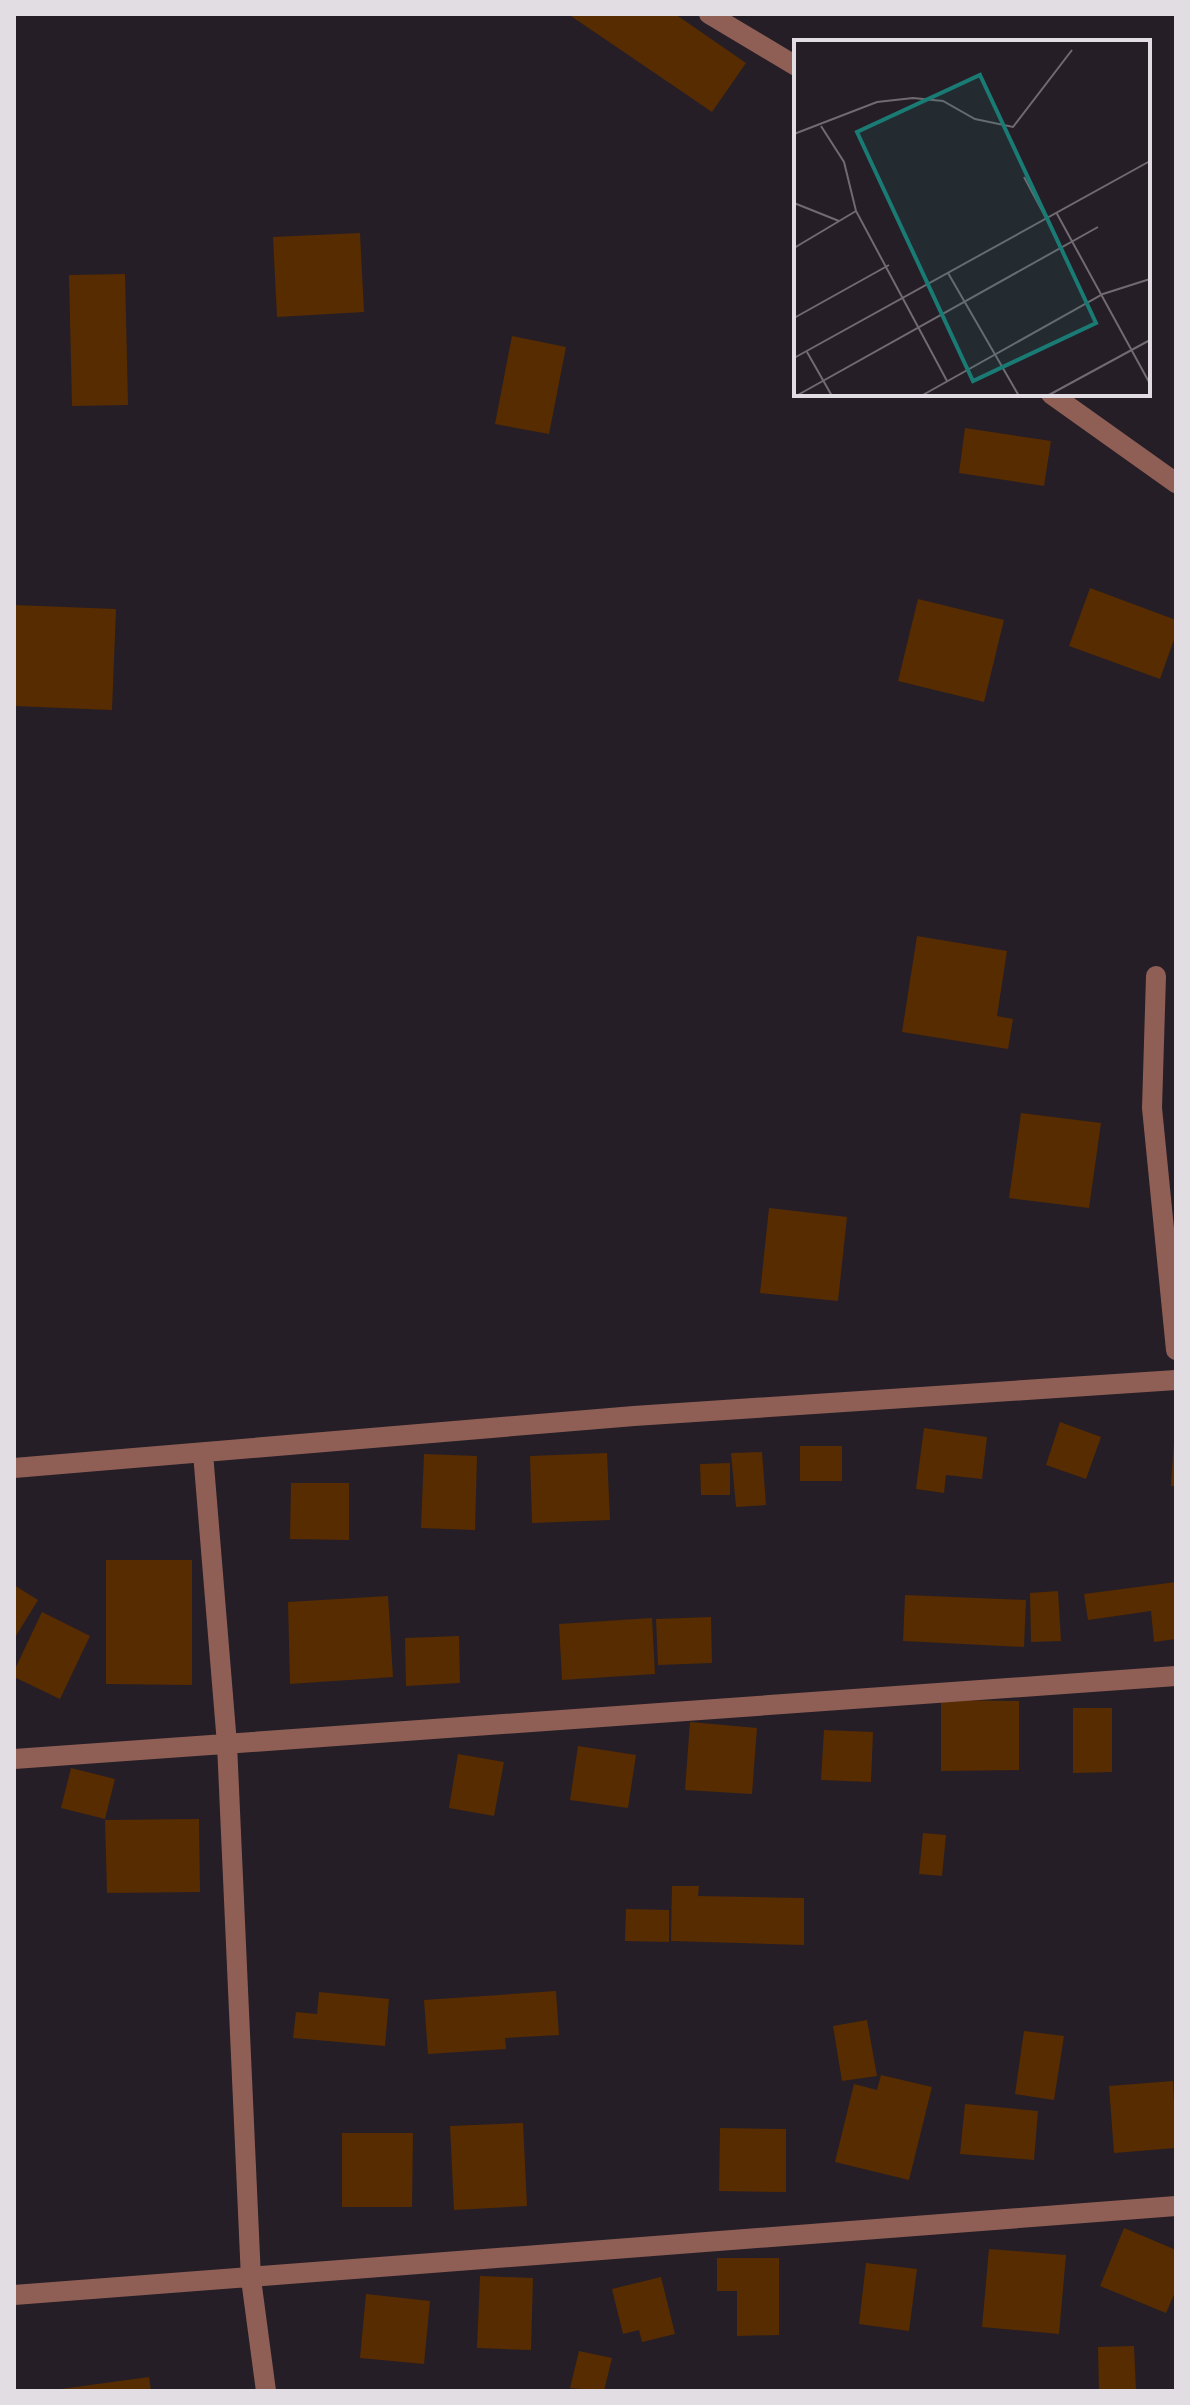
<svg xmlns="http://www.w3.org/2000/svg" width="1190" height="2405" viewBox="0 0 1190 2405" font-family="'Libre Baskerville',serif">
<style>
.building{fill:#572c00}
.lines{fill:none;stroke-linecap:round;stroke-linejoin:round}
.minor{stroke:#8f5f56;stroke-width:20}
.inset-road{fill:none;stroke:#706a71;stroke-width:2}
.view{fill:#1a7b74;fill-opacity:0.15;stroke:#1a7b74;stroke-width:4}
.inset-edge{fill:none;stroke:#e1dde2;stroke-width:4}
</style>
<rect width="100%" height="100%" fill="#251e26"/>
<path class="building" d="M568,14H675L746,63L712,112Z
M360,233L364,312L277,317L273,237Z
M125,274L128,405L72,406L69,275Z
M512,336L566,347L549,434L495,424Z
M965,428L1051,441L1044,486L959,473Z
M1090,588L1176,620V634L1160,679L1069,646Z
M918,599L1004,620L984,702L898,681Z
M14,605L116,609L112,710L14,706Z
M917,936L1007,951L997,1016L1013,1019L1008,1049L902,1032Z
M1021,1113L1101,1123L1089,1208L1009,1198Z
M769,1208L847,1217L838,1301L760,1293Z
M1060,1422L1101,1437L1086,1479L1046,1465Z
M924,1428L987,1437L982,1479L946,1475L944,1493L916,1489Z
M1174,1441H1176V1486H1171Z
M800,1446H842V1481H800Z
M762,1452L766,1505L736,1507L731,1453Z
M607,1453L610,1520L532,1523L530,1456Z
M424,1454L477,1456L475,1530L421,1528Z
M730,1463V1495H701L700,1464Z
M291,1483H349V1540L290,1539Z
M106,1560H192V1685L106,1684Z
M1176,1582V1639L1154,1642L1151,1611L1088,1620L1084,1594Z
M14,1585L38,1600L14,1639Z
M1058,1591L1061,1641L1031,1642L1030,1593Z
M905,1595L1026,1600L1024,1647L903,1641Z
M388,1596L393,1677L290,1684L288,1602Z
M42,1612L90,1636L60,1699L14,1677V1671Z
M711,1617L712,1663L658,1665L656,1619Z
M652,1618L655,1674L562,1680L559,1624Z
M459,1636L460,1683L406,1686L405,1638Z
M941,1700L1019,1701V1770L941,1771Z
M1073,1708H1112V1772L1073,1773Z
M690,1722L757,1728L752,1794L685,1790Z
M824,1730L873,1732L871,1782L821,1780Z
M578,1746L636,1755L628,1808L570,1800Z
M458,1754L504,1762L494,1816L449,1808Z
M71,1768L115,1779L105,1819L61,1808Z
M199,1819L200,1892L107,1893L105,1820Z
M923,1833L946,1835L942,1876L919,1874Z
M672,1886H699L698,1896L804,1898V1945L671,1941Z
M626,1909L669,1910V1942L625,1941Z
M556,1991L559,2035L505,2038L506,2049L428,2054L424,2000Z
M319,1992L389,1999L385,2046L293,2038L296,2012L317,2014Z
M867,2020L877,2076L842,2081L833,2026Z
M1024,2031L1064,2036L1054,2100L1015,2094Z
M881,2075L932,2087L909,2180L835,2162L854,2084L877,2090Z
M1173,2081L1176,2148L1114,2153L1109,2086Z
M965,2104L1038,2111L1034,2160L960,2154Z
M523,2123L527,2206L454,2210L450,2126Z
M720,2128L786,2129V2192L719,2191Z
M342,2133H413L412,2207H342Z
M1124,2228L1176,2250V2290L1166,2313L1100,2286Z
M989,2249L1066,2255L1059,2334L982,2327Z
M717,2258H779V2335L737,2336V2291H717Z
M866,2263L917,2269L909,2331L859,2324Z
M480,2276L533,2278L531,2350L477,2348Z
M661,2277L675,2334L642,2342L639,2330L623,2334L612,2289Z
M366,2294L430,2301L424,2364L360,2358Z
M1134,2346L1136,2391H1099L1098,2347Z
M579,2351L612,2358L604,2391L570,2388Z
M149,2377L151,2391H61V2389Z"/>
<g class="lines">
<path class="minor" d="M709,14L796,66
M1051,394L1176,483
M1156,976L1152,1108L1176,1350
M203,1453L227,1744L251,2279L266,2391
M14,1468L634,1416L1176,1380
M14,1759L1176,1676
M14,2295L1176,2206"/>
</g>
<g transform="translate(794 40)">
<rect width="356" height="356" fill="#251e26"/>
<path class="inset-road" d="M27,86L50,122L62,171L153,341M0,94L83,62L119,58L149,61L181,79L219,87L278,10M230,137L252,178M0,163L45,181M262,172L355,342M0,208L62,171M154,233L225,356M0,278L95,225M13,312L38,356M0,318L356,121M2,356L304,187M127,356L309,254L356,239M253,356L356,300"/>
<path class="view" d="M186,35L302,283L179,341L63,92Z"/>
<rect width="356" height="356" class="inset-edge"/>
</g>
<rect width="1190" height="2405" fill="none" stroke="#e1dde2" stroke-width="32"/>
</svg>
